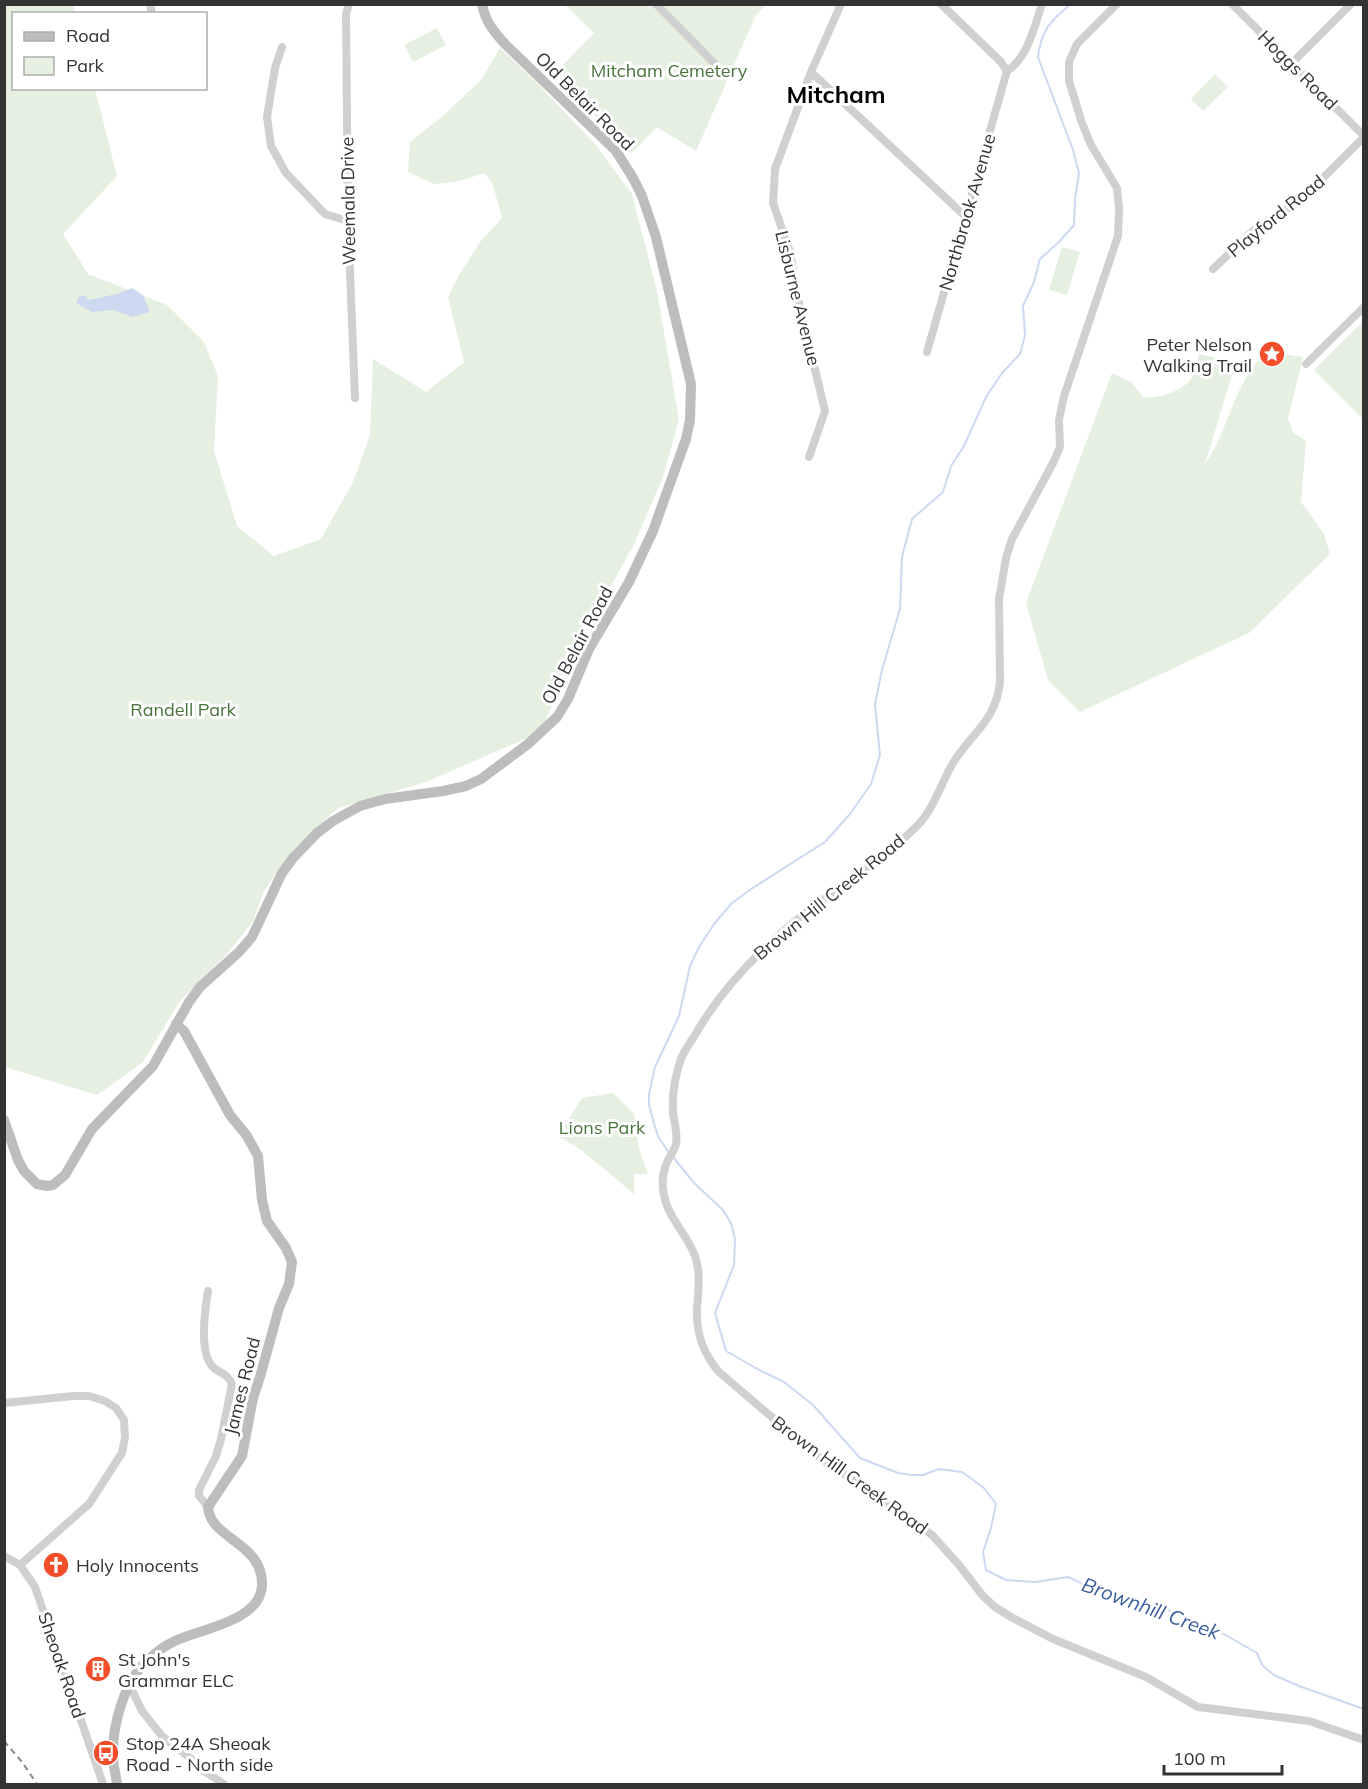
<svg xmlns="http://www.w3.org/2000/svg" width="1368" height="1789" viewBox="0 0 1368 1789" font-family="Mulish,sans-serif">
<style>
.green{fill:#e5f0e0}
.water{fill:#ccd9f0}
.lines{fill:none;stroke-linecap:round;stroke-linejoin:round}
.stream{stroke:#ccd9f0;stroke-width:2}
.minor{stroke:#d0d0d0;stroke-width:8}
.secondary{stroke:#bdbdbd;stroke-width:10}
.rail{stroke:#888;stroke-width:2;stroke-dasharray:6 4.5;stroke-linecap:butt}
.labels{text-anchor:middle;dominant-baseline:central;stroke-width:6;stroke-linejoin:round;paint-order:stroke}
.park-label{font-size:18px;fill:#47733b;stroke:#fff}
.street-label{font-size:18px;fill:#333;stroke:#fff}
.poi-label{font-size:18px;fill:#333;stroke:#fff;text-anchor:start}
.water-label{font-size:20px;font-style:italic;fill:#385d9d;stroke:#fff}
.district-label{font-size:24px;font-weight:bold;fill:#000;stroke:#fff}
</style>
<rect width="100%" height="100%" fill="#fff"/>
<path class="green" d="M646,4L650,8L653,4L766,5L756,15L696,151L657,127L631,154L555,73L594,33L565,5Z
M4,5H73L75,13L14,14V88L95,89L117,176L63,234L88,274L167,305L204,342L218,376L214,451L237,526L274,556L321,539L353,482L370,435L373,359L426,392L464,362L448,297L459,275L480,242L502,218L493,185L485,173L456,182L433,184L408,172L410,142L444,115L481,80L500,48L538,84L595,144L632,194L657,291L679,420L663,477L634,544L569,662L541,732L426,782L338,808L295,847L264,891L253,921L227,954L180,1001L143,1062L97,1095L5,1067Z
M437,28L446,45L413,62L404,45Z
M1215,74L1228,87L1203,111L1191,99Z
M1062,247L1080,252L1067,295L1049,290Z
M1363,321V419L1314,370Z
M1268,352L1303,357L1288,419L1293,432L1306,441L1301,502L1324,534L1330,554L1249,633L1080,712L1048,680L1026,603L1112,373L1132,383L1143,397C1157,400 1184,390 1192,378C1195,371 1197,361 1199,354L1236,362L1205,464C1229,431 1234,378 1268,352Z
M613,1093L634,1114L639,1148L648,1174H634V1194L580,1149L558,1136L582,1098Z"/>
<path class="water" d="M132,288L143,295L150,312L132,317L114,310L92,312L76,303L79,297L85,295L88,300L117,294Z"/>
<g class="lines">
<path class="stream" d="M669,1153L658,1136L655,1127L649,1105V1094L655,1067L679,1016L690,966L699,947L714,924L731,904L751,889L825,842L850,814L871,784L880,755L875,704L882,670L900,609L902,557L912,519L943,492L951,466L964,446L986,397L1002,373L1020,354L1025,335L1023,306L1034,282L1040,259L1059,242L1074,225L1075,199L1079,173L1073,150L1038,57C1041,31 1050,21 1071,4
M673,1157L695,1184L723,1210L731,1223L735,1239L734,1265L715,1313L726,1351L761,1371L784,1382L813,1405L860,1458L898,1473L911,1475H923L939,1469L962,1472L984,1488L996,1504L991,1528L983,1552L986,1570L1006,1580L1035,1582L1068,1577L1096,1590L1119,1594L1130,1601L1153,1604L1215,1629L1257,1653L1262,1665L1274,1675L1299,1686L1364,1709"/>
<path class="minor" d="M150,4L152,14
M349,4L346,14L348,221L355,398
M656,4L717,66
M941,4L1001,62L1007,71
M1117,4L1077,44L1069,62V81L1082,123L1091,145L1117,188L1119,208L1118,236L1064,396L1059,420L1060,447L1053,463L1012,539L1006,558L999,599L1000,682C996,721 972,732 953,763C941,783 934,809 917,826C889,854 853,877 821,901C771,938 726,981 695,1035C690,1043 684,1051 681,1059C675,1076 672,1094 673,1112C674,1122 678,1134 676,1144C675,1149 671,1155 668,1160C663,1171 661,1183 664,1195C668,1218 687,1234 695,1256C701,1273 698,1292 697,1310C696,1334 703,1353 719,1372L816,1455L907,1517L932,1535L959,1565L983,1596L995,1607L1011,1617L1053,1639L1146,1677L1198,1707L1309,1721L1364,1740
M1232,4L1364,136
M282,47L275,68L267,117L271,146L286,173L325,214L348,221
M1291,64L1351,4
M1007,71C1028,57 1034,28 1042,4
M811,72L965,216
M1213,269L1253,231L1270,219L1301,200L1364,137
M927,352L1007,71
M1306,364L1364,307
M809,457L825,411L797,295L790,252L773,203L775,169L811,72L841,4
M208,1291C205,1309 199,1352 212,1366C219,1374 227,1372 232,1384L221,1439L216,1456L199,1490V1496L208,1507
M4,1403L73,1396H89L105,1401L116,1408L124,1420L125,1437L122,1453L89,1504L20,1565
M4,1556L20,1565L35,1587L103,1784
M130,1686L142,1711L162,1736L190,1758L201,1769L224,1784"/>
<path class="secondary" d="M4,1120L18,1160L24,1171L37,1184L47,1186L53,1185L65,1175L92,1129L153,1066L189,1002L200,987L239,952L252,937L282,873L293,858L317,833L333,821L360,806L385,799L443,791L466,786L481,779L528,744L557,717L568,699L589,649L629,582L653,531L686,439L690,420L691,384L656,237L642,196L633,178L616,151L505,44C494,32 485,21 482,4
M117,1784C116,1775 113,1766 113,1757C112,1732 120,1700 133,1678C142,1664 158,1649 173,1642C198,1629 260,1622 262,1586C264,1542 210,1540 208,1507L242,1456L253,1398L260,1377L279,1308L289,1284L292,1262L286,1248L267,1221L262,1200L258,1156L247,1136L230,1115L184,1031L176,1024"/>
<path class="rail" d="M4,1741L22,1762L37,1784"/>
</g>
<defs>
<g id="sight-disc" transform="scale(1.35)"><circle r="9.5" fill="#f24e2c" stroke="#fff"/><path d="M0-6L1.8-2.2L6-1.7L2.9 1.2L3.7 5.4L0 3.3L-3.7 5.4L-2.9 1.2L-6-1.7L-1.8-2.2Z" fill="#fff"/></g>
<g id="church-disc" transform="scale(1.35)"><circle r="9.5" fill="#f24e2c" stroke="#fff"/><path d="M-1.2-6h2.4v3.5h3.3v2.4h-3.3V6h-2.4V-.1h-3.3v-2.4h3.3Z" fill="#fff"/></g>
<g id="building-disc" transform="scale(1.35)"><circle r="9.5" fill="#f24e2c" stroke="#fff"/><path d="M-4-6H4V6H1V3H-1V6H-4ZM-2.5-4.3h1.7v1.8h-1.7ZM.8-4.3h1.7v1.8H.8ZM-2.5-1h1.7V.8h-1.7ZM.8-1h1.7V.8H.8Z" fill="#fff"/></g>
<g id="bus-disc" transform="scale(1.35)"><circle r="9.5" fill="#f24e2c" stroke="#fff"/><path d="M-5-6H5V4H4V6H2V4H-2V6H-4V4H-5ZM-3.5-4V0h7V-4ZM-3.5 1.2v1.5H-2V1.2ZM2 1.2v1.5H3.5V1.2Z" fill="#fff"/></g>
</defs>
<g fill-rule="evenodd">
<use href="#sight-disc" x="1272" y="354"/>
<use href="#church-disc" x="56" y="1565"/>
<use href="#building-disc" x="98" y="1669"/>
<use href="#bus-disc" x="106" y="1753"/>
</g>
<g class="labels">
<g class="park-label">
<text x="669" y="70">Mitcham Cemetery</text>
<text x="183" y="709">Randell Park</text>
<text x="602" y="1127">Lions Park</text>
</g>
<g class="street-label">
<text transform="translate(1298 70) rotate(45)">Hoggs Road</text>
<text transform="translate(585 101) rotate(45)">Old Belair Road</text>
<text transform="translate(348 201) rotate(-91)">Weemala Drive</text>
<text transform="translate(967 212) rotate(-74)">Northbrook Avenue</text>
<text transform="translate(1276 216) rotate(-39)">Playford Road</text>
<text transform="translate(798 298) rotate(76)">Lisburne Avenue</text>
<text transform="translate(577 645) rotate(-62)">Old Belair Road</text>
<text transform="translate(829 897) rotate(-39)">Brown Hill Creek Road</text>
<text transform="translate(242 1386) rotate(-76)">James Road</text>
<text transform="translate(850 1475) rotate(36)">Brown Hill Creek Road</text>
<text transform="translate(62 1665) rotate(71)">Sheoak Road</text>
</g>
<g class="poi-label">
<text x="1252" y="344" text-anchor="end">Peter Nelson<tspan x="1252" dy="21">Walking Trail</tspan></text>
<text x="76" y="1565">Holy Innocents</text>
<text x="118" y="1659">St John's<tspan x="118" dy="21">Grammar ELC</tspan></text>
<text x="126" y="1743">Stop 24A Sheoak<tspan x="126" dy="21">Road - North side</tspan></text>
</g>
<g class="water-label">
<text transform="translate(1151 1608) rotate(20)">Brownhill Creek</text>
</g>
<g class="district-label">
<text x="836" y="94">Mitcham</text>
</g>
</g>
<rect width="1368" height="1789" fill="none" stroke="#333333" stroke-width="12"/>
<rect x="12" y="12" width="195" height="78" fill="#ffffff" stroke="#adadad" stroke-width="1.5"/>
<rect x="24" y="32" width="30" height="9" fill="#bdbdbd" stroke="#adadad" stroke-width="1.5"/>
<text x="66" y="42" font-size="18" fill="#333333">Road</text>
<rect x="24" y="57" width="30" height="18" fill="#e5f0e0" stroke="#adadad" stroke-width="1.5"/>
<text x="66" y="72" font-size="18" fill="#333333">Park</text>
<path d="M1164 1765v9h118v-9" fill="none" stroke="#333333" stroke-width="3"/>
<text x="1173" y="1765" font-size="18" fill="#333333" stroke="#ffffff" stroke-width="4.5" paint-order="stroke">100 m</text>
</svg>
